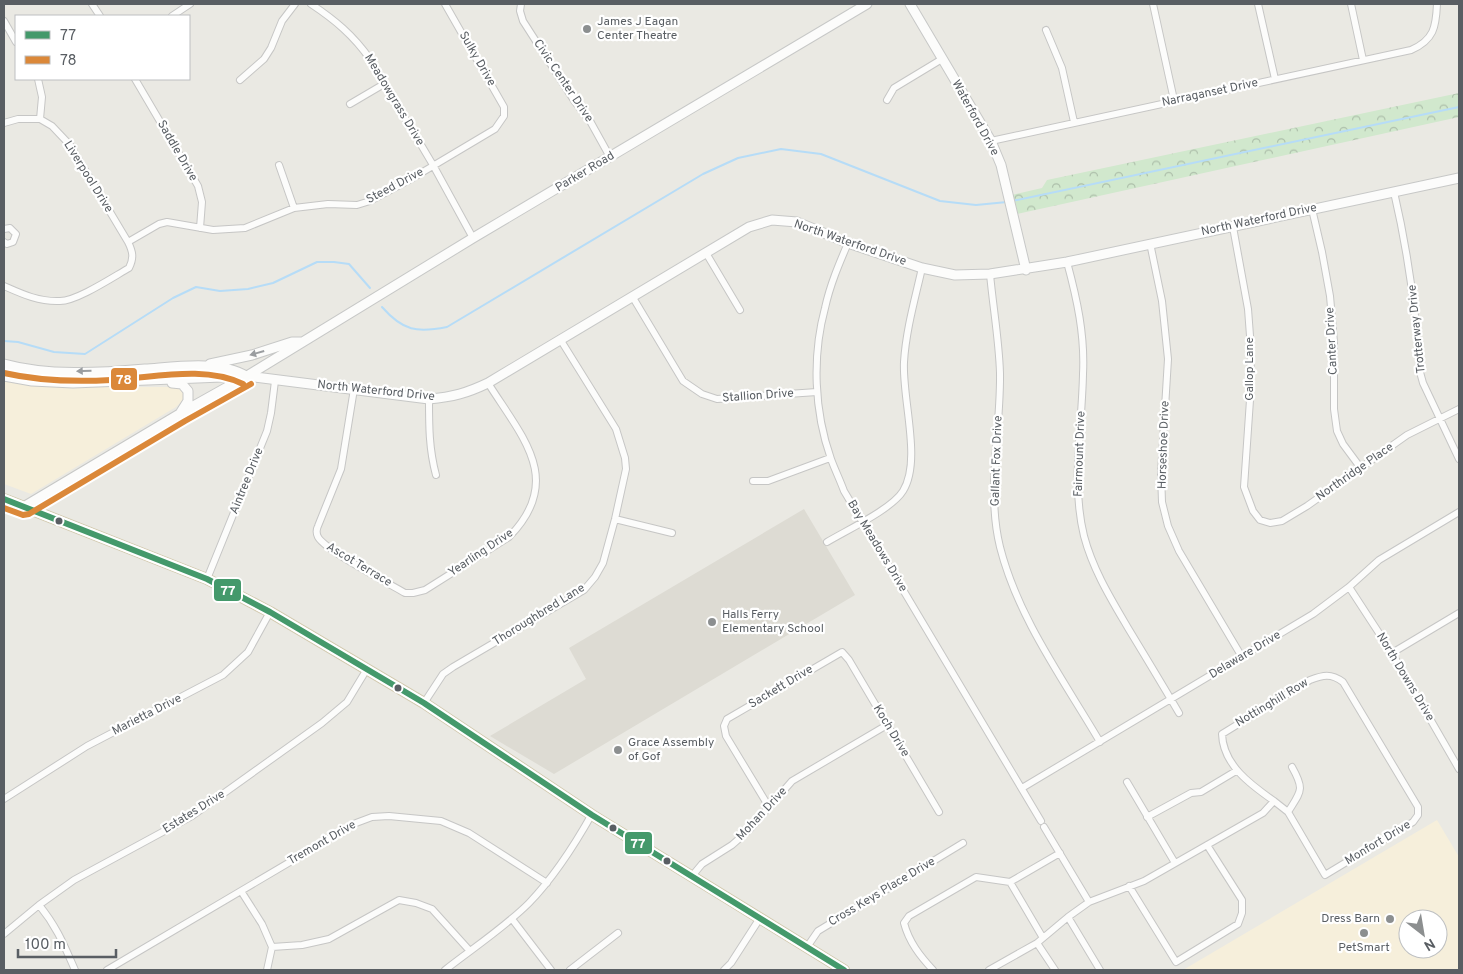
<svg xmlns="http://www.w3.org/2000/svg" width="1463" height="974" viewBox="0 0 1463 974" font-family="Overpass,sans-serif">
<style>
.commercial{fill:#f6efdb;fill-rule:evenodd}
.education{fill:#dddbd3}
.forest{fill:url(#forest-crowns)}
.lines{fill:none;stroke-linecap:round;stroke-linejoin:round}
.stream{stroke:#b6dcf7;stroke-width:2}
.street-casing{stroke:#c6c6c5;stroke-width:8}
.secondary-casing{stroke:#c7c8c7;stroke-width:11}
.primary-casing{stroke:#d3cab0;stroke-width:12}
.street{stroke:#fcfcfb;stroke-width:6}
.secondary{stroke:#fcfcfb;stroke-width:9}
.primary{stroke:#f2f0e6;stroke-width:10}
.bus-1-casing{stroke:#fff;stroke-width:10}
.bus-2-casing{stroke:#fff;stroke-width:10}
.bus-1{stroke:#44996b;stroke-width:6}
.bus-2{stroke:#db8839;stroke-width:6}
.oneway{fill:#9a9da0}
.poi-dot{fill:#8c8f90;stroke:#fff;stroke-width:2}
.bus-dot{fill:#595e63;stroke:#fff;stroke-width:2}
.labels{text-anchor:middle;dominant-baseline:central;stroke-width:4.5;stroke-linejoin:round;paint-order:stroke}
.poi-label{font-size:12px;fill:#595e63;stroke:#fff;text-anchor:start}
.street-label{font-size:12px;fill:#595e63;stroke:#fff}
.line-badge{stroke:#fff;stroke-width:2}
.badge-label{font-size:14px;text-anchor:middle;font-weight:bold;fill:#fff}
</style>
<defs>
<pattern id="forest-crowns" width="20" height="18" patternUnits="userSpaceOnUse" patternTransform="scale(1.25)"><rect width="20" height="18" fill="#d1e8cd"/><path d="M2 6a3 3 0 1 1 6 0M12 15a3 3 0 1 1 6 0" fill="none" stroke="#adbfaa"/></pattern>
</defs>
<rect width="100%" height="100%" fill="#eae9e3"/>
<path class="commercial" d="M4,381L48,387H169L177,388L182,391L184,396L182,401L176,407L31,494L4,484Z
M1437,820L1459,857V970H1183ZM1408,919H1438V949H1408Z"/>
<path class="education" d="M804,509L855,595L554,774L490,736L586,679L569,648Z"/>
<path class="forest" d="M1459,93V117L1017,214L1012,195L1042,188L1047,180Z"/>
<g class="lines">
<path class="stream" d="M1012,201L1459,107
M382,307C403,331 417,333 447,327L703,174L738,158L781,149L821,154L940,201L976,205L1007,202
M4,341L18,342L54,352L85,354L173,298L196,287L220,291L248,289L273,283L317,262H334L349,264L370,288"/>
<g class="street-casing">
<path id="street" d="M92,4L100,16
M311,4C335,20 353,35 370,59L433,165L473,238
M521,4L520,11L523,21L575,102L590,121L610,157
M1153,4L1174,100
M1258,4L1275,79
M1351,4L1363,60
M172,16L190,4
M4,21L16,42
M1046,30L1062,68L1074,122
M38,79L42,97L40,119
M135,79L198,186L202,202L200,228
M240,80L264,59L271,48L282,21L295,4
M887,100L894,88L942,59
M350,104L384,84
M4,123L18,119H40
M991,141L1411,50C1434,40 1436,27 1437,4
M279,165L294,208
M1394,192C1408,252 1416,311 1420,372L1423,383L1459,459
M1312,209L1322,252L1330,296L1334,342V409L1337,431L1343,444L1360,467
M1233,227L1248,309L1251,349L1250,400L1244,487L1253,511L1260,520L1270,523L1282,521L1307,506L1407,435L1459,409
M4,229L10,228L16,234L13,242L7,244L4,242
M128,242L159,224L167,222L213,230L245,228L294,208L328,204L357,205L370,201L411,179L495,129L504,116V107L445,4
M848,243C839,264 830,285 825,308C812,356 814,411 831,459C835,470 840,480 844,491L1041,821
M1150,243L1162,301L1168,359L1161,473L1162,502L1168,526L1179,551L1242,657
M706,253L740,310
M1067,262C1077,299 1085,335 1083,374C1082,428 1071,483 1084,536C1093,570 1111,599 1128,628C1145,656 1162,684 1179,713
M990,274C993,307 999,340 1000,373C1001,430 986,490 1000,547C1018,618 1063,679 1100,742
M4,286C22,294 39,302 60,301C77,301 113,277 129,268C134,258 133,252 128,242L70,145L52,126L40,119
M632,296L683,381L702,394L717,399L817,392
M354,389L341,469L318,526C316,530 316,533 318,537C326,551 388,583 405,593H413L425,590L509,537C565,480 522,437 488,383
M429,399C429,426 429,449 436,475
M753,481H768L830,458
M615,519L672,533
M827,542C847,530 892,509 903,491C922,461 902,399 904,362C906,330 915,299 922,268
M207,579L267,431L271,413L275,381
M1349,587L1392,653L1459,769
M1392,653L1459,613
M424,703L443,674L453,667L584,590L595,577L603,563L615,519L626,469L625,458L616,429L560,339
M1127,782L1175,863
M1022,788L1313,614L1349,587L1379,560L1459,512
M4,799L87,746L223,675L248,652L270,612
M1274,801C1251,785 1223,765 1222,734L1310,680C1323,675 1331,673 1343,682L1418,807V815L1413,822L1325,875L1288,812C1301,791 1305,790 1292,767
M769,807L726,736L724,726L727,719L842,652L849,660L939,812
M1147,817L1191,793L1201,792L1236,771
M1044,827L1089,902
M692,876L702,864L732,845L749,830L792,781L887,725
M1010,882L1043,938
M1129,886L1176,962L1238,924L1242,913V900L1207,845
M241,891L262,924L272,947L267,970
M39,905C57,927 64,945 75,970
M1068,917L1100,970
M512,919L551,970
M4,934L39,905L74,880L192,816L322,723L347,702L367,669
M1037,943L1055,970
M272,947L302,945L329,939L399,900L416,903L432,909L469,950
M807,947L818,931L963,843
M107,970L356,823L372,817L389,816L441,821L469,833L547,883
M445,970C473,948 504,928 529,903C555,876 574,846 592,814
M570,970L618,933
M724,970L731,963L760,918
M933,970C920,956 909,942 904,923L909,916L976,877L1010,882L1060,853
M989,970L1037,943L1068,917L1089,902L1144,881L1263,813L1274,801L1288,812"/>
</g>
<g class="secondary-casing">
<path id="secondary" d="M910,4L991,141L1001,165L1026,270
M4,364C47,376 100,373 145,369C175,367 220,360 246,376
M210,364L252,355L292,342H302
M4,376L32,381L73,383L247,376L429,399C453,397 467,393 488,383L749,227L772,220L797,222L848,243L922,268L955,275L990,274L1067,262L1459,178
M172,383L182,384L188,391V401L181,412
M25,506L181,413L247,376L473,238L867,4"/>
</g>
<g class="primary-casing">
<path id="primary" d="M4,499L207,579L270,612L424,703L592,815L844,970"/>
</g>
<use href="#street" class="street"/>
<use href="#secondary" class="secondary"/>
<use href="#primary" class="primary"/>
<g class="bus-1-casing">
<path id="bus-1" d="M4,499L207,579L270,612L424,703L592,815L844,970"/>
</g>
<g class="bus-2-casing">
<path id="bus-2" d="M4,373C39,381 75,382 111,380C154,378 203,365 243,384
M4,508L23,515L29,514L185,421L251,384"/>
</g>
<use href="#bus-1" class="bus-1"/>
<use href="#bus-2" class="bus-2"/>
</g>
<defs><path id="oneway-solid" d="M-6-.8H1V-3.2L6.5 0L1 3.2V.8H-6Z" transform="scale(1.25)"/></defs>
<g class="oneway">
<use href="#oneway-solid" transform="translate(257 353) rotate(164)"/>
<use href="#oneway-solid" transform="translate(84 371) rotate(178)"/>
</g>
<g class="poi-dot">
<circle cx="587" cy="29" r="5"/>
<circle cx="712" cy="622" r="5"/>
<circle cx="618" cy="750" r="5"/>
<circle cx="1390" cy="919" r="5"/>
<circle cx="1364" cy="933" r="5"/>
</g>
<g class="bus-dot">
<circle cx="59" cy="521" r="4.5"/>
<circle cx="398" cy="688" r="4.5"/>
<circle cx="613" cy="828" r="4.5"/>
<circle cx="667" cy="861" r="4.5"/>
</g>
<g class="labels">
<g class="poi-label">
<text x="597" y="22">James J Eagan<tspan x="597" dy="14">Center Theatre</tspan></text>
<text x="722" y="615">Halls Ferry<tspan x="722" dy="14">Elementary School</tspan></text>
<text x="628" y="743">Grace Assembly<tspan x="628" dy="14">of Gof</tspan></text>
<text x="1380" y="919" text-anchor="end">Dress Barn</text>
<text x="1364" y="948" text-anchor="middle">PetSmart</text>
</g>
<g class="street-label">
<text transform="translate(477 59) rotate(60)">Sulky Drive</text>
<text transform="translate(563 81) rotate(56)">Civic Center Drive</text>
<text transform="translate(1210 93) rotate(-12)">Narraganset Drive</text>
<text transform="translate(394 100) rotate(59)">Meadowgrass Drive</text>
<text transform="translate(975 118) rotate(61)">Waterford Drive</text>
<text transform="translate(177 151) rotate(60)">Saddle Drive</text>
<text transform="translate(585 172) rotate(-31)">Parker Road</text>
<text transform="translate(88 177) rotate(58)">Liverpool Drive</text>
<text transform="translate(395 186) rotate(-28)">Steed Drive</text>
<text transform="translate(1259 220) rotate(-12)">North Waterford Drive</text>
<text transform="translate(850 243) rotate(19)">North Waterford Drive</text>
<text transform="translate(1417 329) rotate(-96)">Trotterway Drive</text>
<text transform="translate(1332 341) rotate(-93)">Canter Drive</text>
<text transform="translate(1250 369) rotate(-90)">Gallop Lane</text>
<text transform="translate(376 391) rotate(6)">North Waterford Drive</text>
<text transform="translate(758 396) rotate(-4)">Stallion Drive</text>
<text transform="translate(1164 445) rotate(-88)">Horseshoe Drive</text>
<text transform="translate(1080 454) rotate(-88)">Fairmount Drive</text>
<text transform="translate(997 461) rotate(-88)">Gallant Fox Drive</text>
<text transform="translate(1355 472) rotate(-35)">Northridge Place</text>
<text transform="translate(247 481) rotate(-68)">Aintree Drive</text>
<text transform="translate(877 546) rotate(59)">Bay Meadows Drive</text>
<text transform="translate(481 553) rotate(-34)">Yearling Drive</text>
<text transform="translate(359 565) rotate(31)">Ascot Terrace</text>
<text transform="translate(539 615) rotate(-32)">Thoroughbred Lane</text>
<text transform="translate(1245 655) rotate(-31)">Delaware Drive</text>
<text transform="translate(1405 677) rotate(59)">North Downs Drive</text>
<text transform="translate(781 687) rotate(-31)">Sackett Drive</text>
<text transform="translate(1272 703) rotate(-31)">Nottinghill Row</text>
<text transform="translate(147 715) rotate(-27)">Marietta Drive</text>
<text transform="translate(891 731) rotate(59)">Koch Drive</text>
<text transform="translate(194 812) rotate(-32)">Estates Drive</text>
<text transform="translate(762 814) rotate(-47)">Mohan Drive</text>
<text transform="translate(322 843) rotate(-30)">Tremont Drive</text>
<text transform="translate(1378 843) rotate(-31)">Monfort Drive</text>
<text transform="translate(882 892) rotate(-31)">Cross Keys Place Drive</text>
</g>
</g>
<g class="line-badge">
<rect x="110" y="367" width="28" height="24" rx="5" fill="#db8839"/>
<rect x="213" y="578" width="29" height="24" rx="5" fill="#44996b"/>
<rect x="624" y="831" width="29" height="24" rx="5" fill="#44996b"/>
</g>
<g class="badge-label">
<text x="124" y="384">78</text>
<text x="228" y="595">77</text>
<text x="638" y="848">77</text>
</g>
<rect width="1463" height="974" fill="none" stroke="#595e63" stroke-width="10"/>
<rect x="15" y="15" width="175" height="65" fill="#ffffff" stroke="#bdbfc1"/>
<rect x="25" y="31" width="25" height="8" fill="#44996b" stroke="#bdbfc1"/>
<text x="60" y="40" font-size="15" fill="#595e63">77</text>
<rect x="25" y="56" width="25" height="8" fill="#db8839" stroke="#bdbfc1"/>
<text x="60" y="65" font-size="15" fill="#595e63">78</text>
<g transform="translate(1423 934) rotate(149)"><circle r="24" fill="#ffffff" stroke="#bdbfc1"/>
<path d="M0-4L9 19L0 12L-9 19Z" fill="#8c8f90"/>
<text y="-8" font-size="14" font-weight="bold" text-anchor="middle" fill="#595e63">N</text>
</g>
<path d="M18 949v8h98v-8" fill="none" stroke="#595e63" stroke-width="2.5"/>
<text x="25" y="949" font-size="15" fill="#595e63" stroke="#ffffff" stroke-width="4" paint-order="stroke">100 m</text>
</svg>
